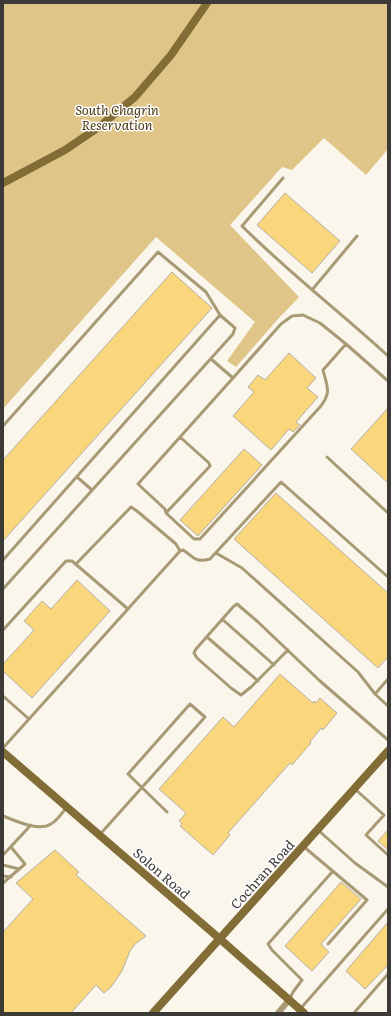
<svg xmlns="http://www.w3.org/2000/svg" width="391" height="1016" viewBox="0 0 391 1016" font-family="Literata,serif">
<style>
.green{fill:#dfc588}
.building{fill:#fad67c;stroke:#b4b0a7}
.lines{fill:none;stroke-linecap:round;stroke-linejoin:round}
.lane{stroke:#a99a76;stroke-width:3}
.street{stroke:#a99a76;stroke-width:6}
.secondary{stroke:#836d36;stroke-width:8}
.labels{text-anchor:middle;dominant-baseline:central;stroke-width:3;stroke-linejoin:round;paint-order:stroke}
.park-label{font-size:13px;font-style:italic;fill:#493a14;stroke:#fff}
.street-label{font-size:13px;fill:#3c3a36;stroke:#fff}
</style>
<rect width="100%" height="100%" fill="#faf6ec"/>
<path class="green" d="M3,3H388V149L366,175L324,138L292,170L282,167L230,225L299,297L278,319L236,367L227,361L255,322L156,237L3,409Z"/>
<path class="building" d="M285,193L340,241L312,273L257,225Z
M172,272L212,308L3,541V460Z
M289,353L316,378L307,388L318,397L296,422L300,425L293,432L289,429L271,450L233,416L254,392L248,387L258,375L265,380Z
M388,408V483L351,449Z
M244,449L262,465L198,536L180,520Z
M276,493L388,593V657L378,668L234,539Z
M77,580L110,611L32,698L3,671V664L34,630L24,621L42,601L51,609Z
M280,674L313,703L314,701L316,703L320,698L337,713L323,730L321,728L310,742L311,743L292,765L290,763L228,833L230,835L213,855L180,826L182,824L179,821L186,813L159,789L223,717L234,727Z
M388,830V850L378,841Z
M55,850L79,872L76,875L146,936L135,944L130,951L122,971L111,987L104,993L96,985L71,1013H3V932L33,899L16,883Z
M341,882L361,899L321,944L329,952L312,971L285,946Z
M388,922V965L365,989L346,971Z"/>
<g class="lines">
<path class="lane" d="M283,178L242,226C288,272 340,312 388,356
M312,290L357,236
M346,344L388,381
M211,359L233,378L138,484L165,509L166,513L194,539H200L320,407C332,392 327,387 323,370L346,344L320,323L303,315L292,316L281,324L233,378
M3,426L158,252L206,292L220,315
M327,457L388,513
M77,477L92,490
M166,513L210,466L209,463L180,437
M216,553L242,568L358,672L375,694L388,706
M3,560L220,315L235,328L233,334L3,589
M76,564L131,507L137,511L176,544L180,551
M222,619L274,665
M3,630L66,561H72L128,609
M207,637L258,681
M288,650L251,687L241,695L231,688L197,658L194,653L196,649L233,607L237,604L258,622L320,681L388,740
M375,694L388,679
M3,696L29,719
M3,748L180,551L183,550C194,557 195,563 210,559L281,482L388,577
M356,790L384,815L366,835L388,855
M3,816C16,821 39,832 51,824C57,821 62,813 66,808
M318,830L355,863L388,887
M100,834L103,831L205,717L190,704L128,774L167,812
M303,846L367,900L328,944
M3,855L31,825
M3,865L19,869
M3,876L11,877
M3,883L25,864L11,847
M290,998L293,992L302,980L272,950L268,944L333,871
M301,1008L388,909
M354,1013L388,974"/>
<path class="street" d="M278,1013L289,1000"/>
<path class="secondary" d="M3,183L65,150L99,127L135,97L171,55L207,3
M3,752L220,939L304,1013
M153,1013L388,751"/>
</g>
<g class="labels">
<g class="park-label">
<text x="117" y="109">South Chagrin<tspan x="117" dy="15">Reservation</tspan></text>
</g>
<g class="street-label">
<text transform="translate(162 873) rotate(41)">Solon Road</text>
<text transform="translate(262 874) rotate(-48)">Cochran Road</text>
</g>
</g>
<rect width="391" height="1016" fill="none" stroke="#3c3a36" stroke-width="8"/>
</svg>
